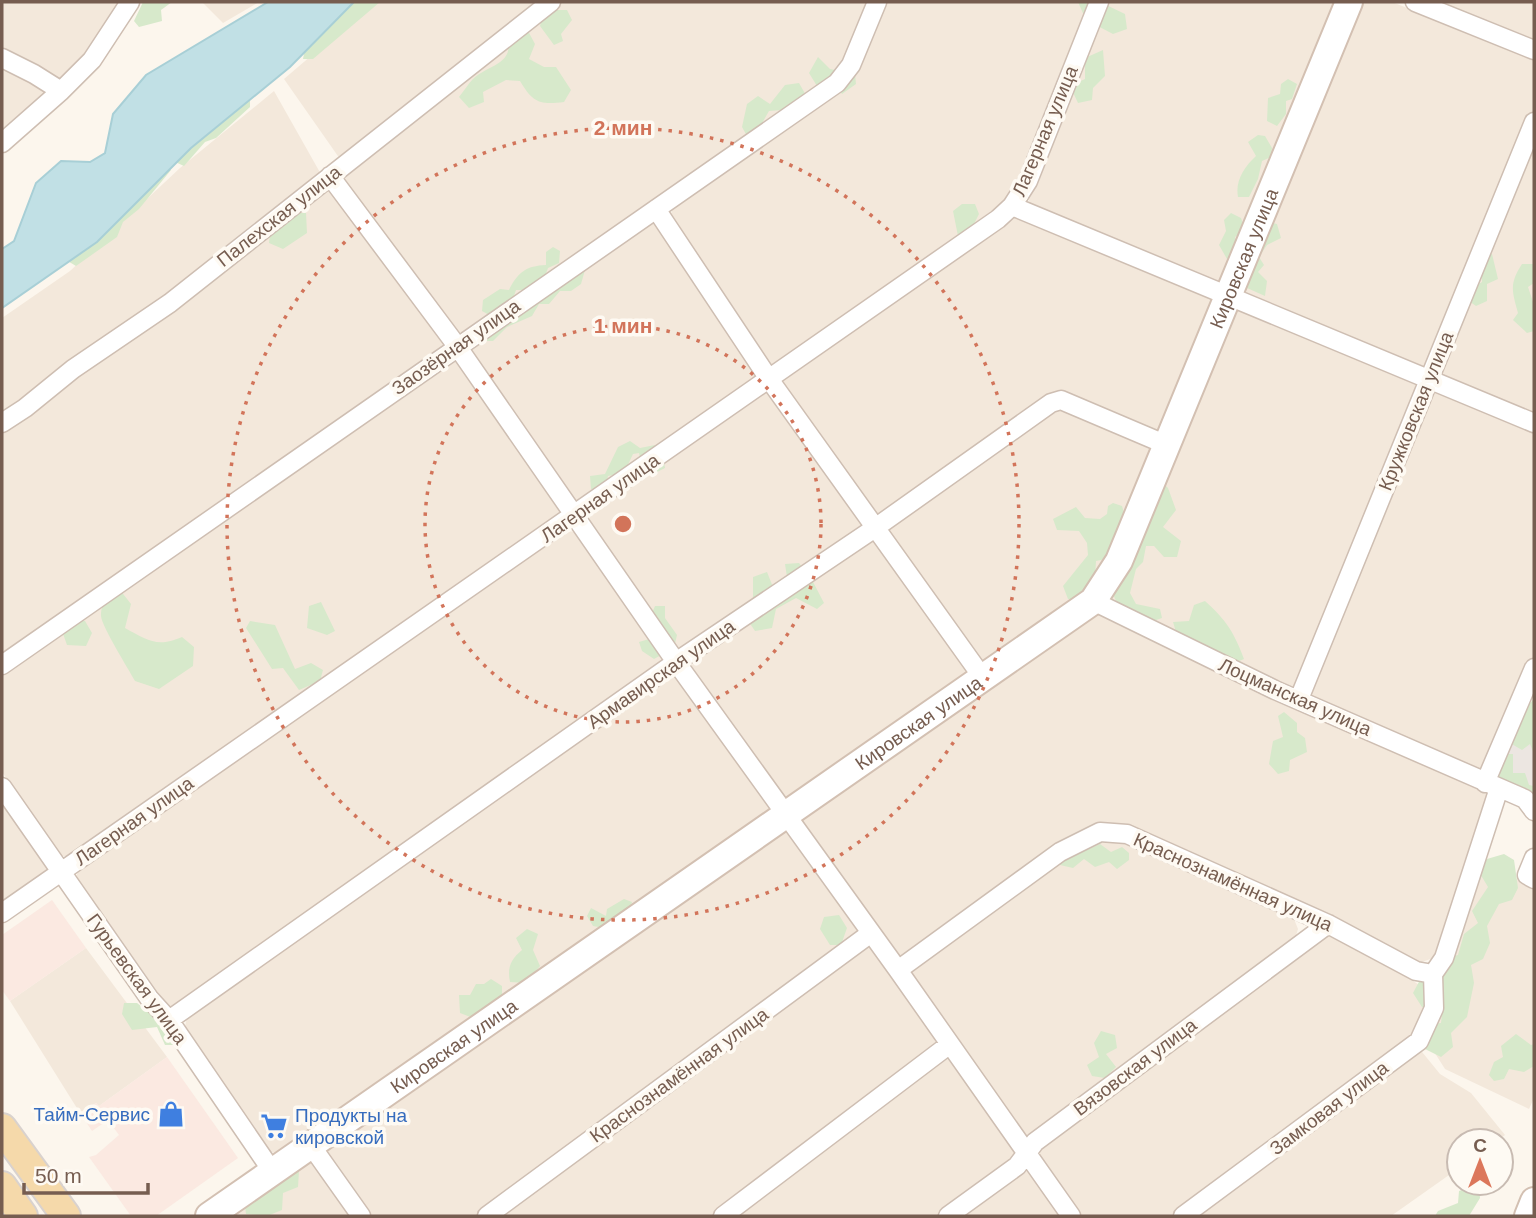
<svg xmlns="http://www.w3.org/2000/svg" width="1536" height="1218" viewBox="0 0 1536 1218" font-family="Helvetica,sans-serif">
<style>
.residential{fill:#f3e8db}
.commercial{fill:#fbe9e1}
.industrial{fill:#ece6e1}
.green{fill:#d7e9cb}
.water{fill:#c1e0e5;stroke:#a8cfd6;stroke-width:2}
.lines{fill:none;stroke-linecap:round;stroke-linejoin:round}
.street-casing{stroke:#cebeb2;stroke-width:21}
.secondary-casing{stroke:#d3c0b2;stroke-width:30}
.primary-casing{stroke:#d9d2ce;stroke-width:32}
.street{stroke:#fff;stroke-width:18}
.secondary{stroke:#fff;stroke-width:26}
.primary{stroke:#f5d9aa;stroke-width:28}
.ring{fill:none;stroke:#d2745a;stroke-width:3.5;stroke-dasharray:3.5 7}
.labels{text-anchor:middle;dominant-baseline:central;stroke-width:7;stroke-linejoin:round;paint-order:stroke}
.street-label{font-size:19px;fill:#765d50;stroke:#fefaf3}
.shop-label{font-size:19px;fill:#366cbe;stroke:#fefaf3;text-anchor:end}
.centre{fill:#d2745a;stroke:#fefaf3;stroke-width:3.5}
.ring-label{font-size:21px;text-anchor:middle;font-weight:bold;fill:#d2745a;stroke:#fefaf3;stroke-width:7;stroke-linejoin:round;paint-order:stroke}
</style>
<rect width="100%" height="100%" fill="#fcf6ed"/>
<path class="residential" d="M2,2H125L87,57L58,82L2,54Z
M202,2H259L223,23Z
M374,2H541L340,159L284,79Z
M563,2H871L848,59L828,83L468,332H457L343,177Z
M884,2H1091L1022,179L996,213L777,367L767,365L669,219L674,206L846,89Z
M1108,2H1341L1225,281L1214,285L1032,211L1028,197Z
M1357,2H1392L1534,58V111L1429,366L1419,369L1243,295L1240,287Z
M1427,2H1534V45Z
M2,63L42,86L48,102L2,139Z
M274,91L322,176L139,319L2,416V318L70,271L180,168Z
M1534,138V420L1438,373Z
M322,191H334L448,346L2,659V428Z
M1009,217H1024L1210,294L1216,304L1157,435L1058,392L876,520L781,387L783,377Z
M647,221L658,223L762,376L582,504L570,501L472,354L473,341Z
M1238,307L1422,385L1302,681L1293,689L1115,608L1108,594L1229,309Z
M448,360L462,361L562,507L561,518L76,856H60L2,772V671Z
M1430,388L1534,428V655L1486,770L1477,773L1313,701L1309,690Z
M761,392H773L868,525L677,653L587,524L592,512Z
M1060,406L1158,448L1090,596L990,664L980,662L884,535L886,526Z
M561,531L579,532L664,656L659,669L176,1008L165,1005L75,880L80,866Z
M873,536L967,667L966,681L794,801L784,797L691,669L694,659Z
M1096,613L1106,615L1487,791L1489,799L1436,957L1419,963L1097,830L906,958H896L802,822L804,813Z
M666,676L679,677L773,803L771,818L282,1154L270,1152L185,1027L188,1012Z
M2,797L48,863L47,874L2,906Z
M788,829L858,925L859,934L480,1216H367L326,1158L327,1142L780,830Z
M1101,839L1126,841L1292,914L1298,929L1294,942L1032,1137H1021L910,977L913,967L1062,856Z
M1481,862L1534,887V1098L1529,1109L1445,1069L1426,1039L1442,979Z
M1334,932L1368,950L1422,987L1427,1012L1415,1036L1170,1216H1077L1038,1160L1042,1142L1320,936Z
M866,946L876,948L940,1038L938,1048L714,1216H497Z
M86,948L167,1057L99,1106L96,1103L80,1113L10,1001Z
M1418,1047L1440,1074L1471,1093L1505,1135L1497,1141H1459V1168L1391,1216H1193Z
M945,1056L954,1057L1018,1153L1016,1162L942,1216H734Z
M301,1163H316L352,1216H224Z
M1028,1167L1063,1216H960Z"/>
<path class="commercial" d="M52,900L86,948L10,1001L2,990V935Z
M167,1057L238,1158L156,1216H131L89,1157L96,1155L119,1135L108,1120L92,1131L80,1113L96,1103L99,1106Z"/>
<path class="industrial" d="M1518,732L1534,741V796L1504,782L1500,772Z"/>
<path class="green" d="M143,2H172L161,10L162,21L139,27L134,21Z
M347,2H380L313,59H303L306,44Z
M1078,2H1100L1125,14L1127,29L1113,34L1086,20Z
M557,10H567L572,20L561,34L563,41L554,45L540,26L542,18Z
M528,31L535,44L529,59L544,67H556L571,90L564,102C540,105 533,103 520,81L506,80L483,92L484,102L469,108L459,97C464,91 468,84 473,79C487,65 513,65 508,40Z
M1103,50L1105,76L1093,88L1092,100L1078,103L1070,86L1085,79V58Z
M818,57L830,69L855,74L856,84L842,94L831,78L817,86L809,73Z
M1288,79L1297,84L1292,99L1286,101V114L1277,126L1267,121L1268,98L1280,94L1281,84Z
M799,83L807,97L795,109L769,111L757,132L747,136L742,127L747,104L758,96L770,104L785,85Z
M250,90V107L216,138L205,142L184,166L173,161Z
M1258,135L1265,136L1272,148L1271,157L1262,161L1258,179L1249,197H1238C1235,181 1244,167 1256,156L1248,142Z
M162,165L171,170L139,209L123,222L117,237L76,266L66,260Z
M962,204H975L979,214L967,238L958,236L953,211Z
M295,213H306L307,233L283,249L269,243L270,233Z
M1231,213L1241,218L1245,230L1235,237L1237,248L1227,259L1219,245L1226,231L1224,220Z
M1264,221L1277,224L1281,238L1267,245L1259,257L1264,265L1258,272L1267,281L1265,296L1247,288L1242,269Z
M553,247L560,251L559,263L548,268L544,279L528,290H516L511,305L491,316L482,311L483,300L500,289L509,290C518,272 526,266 546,265V252Z
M1492,254L1498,279L1487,284V301L1476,306L1466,299L1472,288L1482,282L1481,256Z
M1522,264H1534V283L1528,287L1534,305V331L1527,333L1513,320L1518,313C1512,291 1509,284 1522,264Z
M575,268L585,270L581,284L571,291H560L549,304H539L532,316L507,327L493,341H483L486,330Z
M630,441L640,448L655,445L662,452L665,468L653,474L642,467L639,453L633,454L624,473L608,476L605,491L591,489L590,476L605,474L618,447Z
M1157,477L1168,488L1176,510L1163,527L1181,541L1177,557H1164L1154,546H1146L1143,562L1136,569L1130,593L1136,604L1160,609L1162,618L1150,622L1118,605L1109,586Z
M1113,503L1122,506L1125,516L1119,522L1120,534L1106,559L1096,561L1095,578L1080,600L1068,599L1063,586L1088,555L1087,543L1079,531L1057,530L1053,519L1076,507L1085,518L1100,519L1107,514L1108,506Z
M799,563L811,578L824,603L817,609L796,598L776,609L772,628L755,631L749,622L753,596V577L767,572L773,587L787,577L785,564Z
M120,590L131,604L125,628C147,640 157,648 182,637L194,647L193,666L159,689L135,681C128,668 102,627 101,616C100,604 110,595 120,590Z
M1205,601C1226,620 1234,632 1244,659L1230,665L1208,654L1204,644L1176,632L1173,622L1189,621L1194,605Z
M321,602L335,631L327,635L307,628L309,606Z
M655,606H665V618L677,635L674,648L654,659L642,651L639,642L656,637L650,618Z
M73,620L85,621L92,633L86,646L67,645L61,628Z
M250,621L275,625L295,669L311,663L323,670L320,681L299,690L283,668L272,669L246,628Z
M1534,699V754L1530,744L1522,750L1510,743L1516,717Z
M1284,712L1297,723V732L1305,738L1307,752L1290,760L1289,771L1278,774L1269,764L1273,741L1283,737L1278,716Z
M1499,754H1513V773H1525L1529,785L1534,786V803L1527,788L1509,789L1496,778Z
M1100,844L1111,852L1122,847L1129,853V860L1117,869L1109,862L1095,867L1084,859L1073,868L1060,865L1056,850L1083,845L1087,850Z
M1504,854L1514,860L1518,888L1512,900L1499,904L1487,926L1490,943L1483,959L1471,965L1474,983L1467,1017L1451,1033L1453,1047L1441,1057L1421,1047V1025L1441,1023L1442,1014L1422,1007L1413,993L1430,961L1458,955L1464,934L1478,923L1472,911L1488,887L1479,872L1487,859Z
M624,899L632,902L629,914L604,928L593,926L587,916L591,908L606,916L607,909Z
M839,915L847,928L841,945H830L820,929L824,917Z
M527,929L538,934L533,950L540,966L526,983L510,982C507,967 511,959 522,950L516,938Z
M491,979L502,986V998L473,1018L460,1013L459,995H470L476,984H484Z
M124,1003H137L164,1024L176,1045H165L157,1027L132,1030L122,1014Z
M1101,1031L1115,1035L1117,1048L1106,1054L1116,1067L1105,1078L1092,1076L1087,1065L1099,1057L1094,1043Z
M1516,1034L1531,1045L1534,1044V1066L1524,1072L1509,1069L1504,1079L1494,1081L1489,1075L1494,1062L1503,1057L1501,1046Z
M290,1167L299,1171L298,1187L283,1193L282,1210L267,1216L246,1214L244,1199L255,1189L271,1190L276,1177Z
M1474,1183H1483L1479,1187L1480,1198L1469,1216H1435L1438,1211L1458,1203L1459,1191L1473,1186Z"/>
<path class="water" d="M268,2H354L290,67L191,148L97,242L2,308V249L14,241L36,183L61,161L90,162L105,153L113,114L146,75Z"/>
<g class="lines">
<g class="street-casing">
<path id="street" d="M1415,2L1534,50
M2,58L34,74L61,91
M2,143L61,91L92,60L130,2
M330,176L457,346L676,662L898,970L1071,1216
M1012,206L1534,423
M656,209L769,379L983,678
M2,423L25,408L73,369L170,303L551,2
M1093,601L1275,690L1525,799L1534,811
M2,665L837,83L851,65L877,2
M1299,699L1534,122
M1485,783L1534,668
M2,787L149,998L169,1020L272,1171
M1534,858L1527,875L1534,879
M2,913L998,219L1012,206L1028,181L1099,2
M898,970L1060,852L1100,832L1127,834L1328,924L1416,971L1433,974
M1433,974L1444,958L1499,788
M169,1020L676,662L875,528L1051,403L1061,400L1167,445
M310,1144L361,1216
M487,1216L871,933
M723,1216L950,1044
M948,1216L1017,1166L1035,1142L1328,924
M1183,1216L1419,1041L1434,1008L1433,974"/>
</g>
<g class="secondary-casing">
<g id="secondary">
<path id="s1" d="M209,1216L1093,601L1119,561L1349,2"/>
<path d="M1528,1216L1534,1201"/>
</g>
</g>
<g class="primary-casing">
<path id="primary" d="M2,1128L66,1216
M2,1186L23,1216"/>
</g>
<use href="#street" class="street"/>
<use href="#secondary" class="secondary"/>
<use href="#primary" class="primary"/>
</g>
<g class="ring">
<circle cx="623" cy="524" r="198"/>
<circle cx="623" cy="524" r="396"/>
</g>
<defs>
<g id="shop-bare" transform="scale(2.1)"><path d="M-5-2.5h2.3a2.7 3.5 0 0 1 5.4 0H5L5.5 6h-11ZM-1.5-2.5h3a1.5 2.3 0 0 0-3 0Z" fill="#3f7fe0" stroke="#fefaf3" stroke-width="2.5" paint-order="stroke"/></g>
<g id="supermarket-bare" transform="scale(2.1)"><path d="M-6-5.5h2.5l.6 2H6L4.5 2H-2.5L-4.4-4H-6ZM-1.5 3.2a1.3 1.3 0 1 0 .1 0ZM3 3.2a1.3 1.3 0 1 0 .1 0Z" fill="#3f7fe0" stroke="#fefaf3" stroke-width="2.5" paint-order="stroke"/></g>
</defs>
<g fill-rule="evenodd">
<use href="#shop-bare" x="171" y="1114"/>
<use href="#supermarket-bare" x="274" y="1126"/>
</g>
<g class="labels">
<g class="street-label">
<text transform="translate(1045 131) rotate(-67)">Лагерная улица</text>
<text transform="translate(279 216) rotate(-38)">Палехская улица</text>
<text stroke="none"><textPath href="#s1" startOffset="1452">Кировская улица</textPath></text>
<text transform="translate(456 347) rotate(-35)">Заозёрная улица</text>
<text transform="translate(1416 411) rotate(-68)">Кружковская улица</text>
<text transform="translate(600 498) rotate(-35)">Лагерная улица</text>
<text transform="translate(661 674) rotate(-35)">Армавирская улица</text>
<text transform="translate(1295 697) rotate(24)">Лоцманская улица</text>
<text stroke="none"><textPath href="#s1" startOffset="864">Кировская улица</textPath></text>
<text transform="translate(134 821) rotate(-35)">Лагерная улица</text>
<text transform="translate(1233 882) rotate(24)">Краснознамённая улица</text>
<text transform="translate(137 979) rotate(54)">Гурьевская улица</text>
<text stroke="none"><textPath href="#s1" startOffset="298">Кировская улица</textPath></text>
<text transform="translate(1135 1067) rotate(-37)">Вязовская улица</text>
<text transform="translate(679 1075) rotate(-36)">Краснознамённая улица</text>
<text transform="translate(1329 1108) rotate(-37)">Замковая улица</text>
</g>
<g class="shop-label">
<text x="150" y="1114">Тайм-Сервис</text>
<text x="295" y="1115" text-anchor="start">Продукты на<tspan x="295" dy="22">кировской</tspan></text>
</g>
</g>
<circle cx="623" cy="524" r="10" class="centre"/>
<g class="ring-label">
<text x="623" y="135">2 мин</text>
<text x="623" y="333">1 мин</text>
</g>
<rect width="1536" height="1218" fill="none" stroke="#765d50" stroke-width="7"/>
<g transform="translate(1480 1162)"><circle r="33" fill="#fefaf3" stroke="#c8bbb2" stroke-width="2"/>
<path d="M0-5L12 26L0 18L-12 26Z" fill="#dc775b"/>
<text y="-10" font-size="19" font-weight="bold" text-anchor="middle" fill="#765d50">С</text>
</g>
<path d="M24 1183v10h124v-10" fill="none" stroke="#765d50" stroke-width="3.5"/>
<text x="35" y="1183" font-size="21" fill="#765d50" stroke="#fefaf3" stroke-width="5" paint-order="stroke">50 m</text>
</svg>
